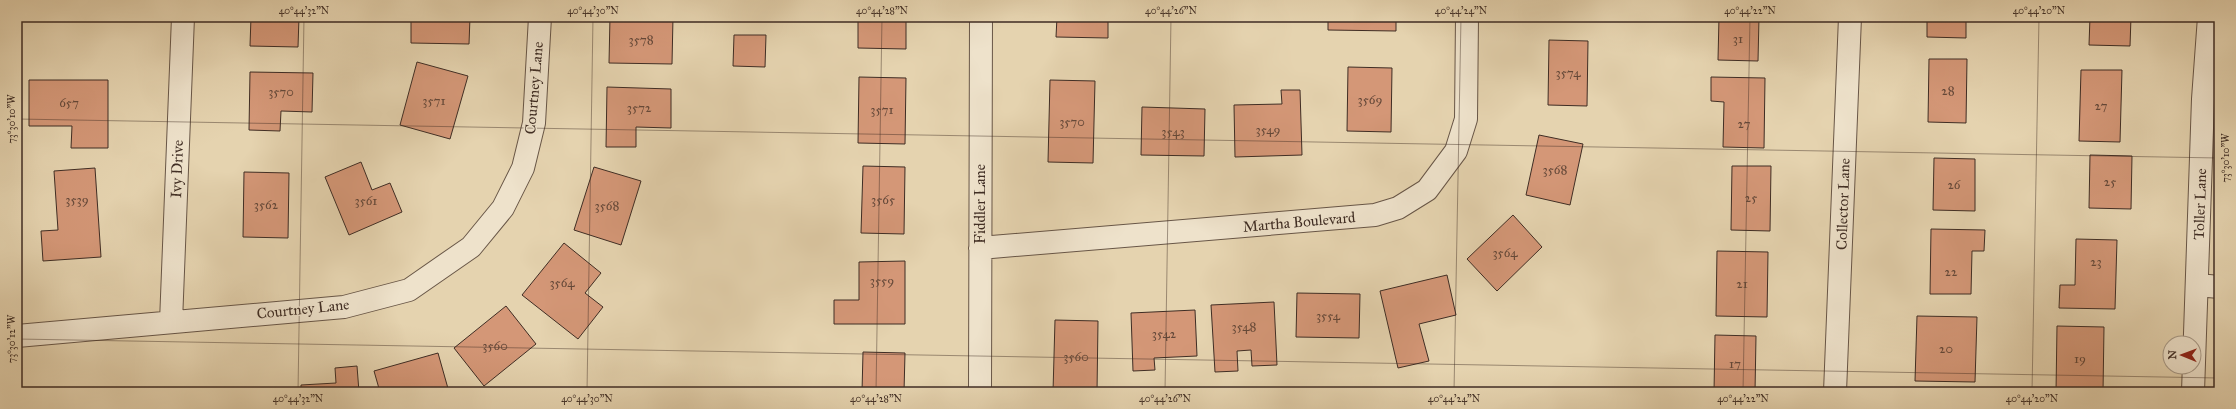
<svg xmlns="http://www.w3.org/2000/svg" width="2236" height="409" viewBox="0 0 2236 409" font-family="'IM FELL Great Primer',serif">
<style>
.building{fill:#d49777;stroke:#3f2d24}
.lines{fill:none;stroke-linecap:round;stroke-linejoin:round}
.minor-casing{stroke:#685647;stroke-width:24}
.minor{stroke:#eee2cb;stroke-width:22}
.ticks{fill:none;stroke:#3f2d24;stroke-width:1;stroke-opacity:0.45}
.labels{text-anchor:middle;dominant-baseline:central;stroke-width:3;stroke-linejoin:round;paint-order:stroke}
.number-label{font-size:13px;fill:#644839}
.street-label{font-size:15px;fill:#3f2d24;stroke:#eee2cb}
.neatline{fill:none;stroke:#3f2d24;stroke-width:1.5}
.ticks-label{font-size:10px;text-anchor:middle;fill:#3f2d24}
</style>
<rect width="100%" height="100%" fill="#e5d3af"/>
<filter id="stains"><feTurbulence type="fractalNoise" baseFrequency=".005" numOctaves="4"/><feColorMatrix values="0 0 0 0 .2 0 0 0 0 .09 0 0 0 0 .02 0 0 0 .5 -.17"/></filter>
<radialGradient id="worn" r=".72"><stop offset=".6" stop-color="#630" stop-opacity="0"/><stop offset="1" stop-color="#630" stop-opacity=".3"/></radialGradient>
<path class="building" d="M251,17H299L298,47L250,46Z
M411,17H470L469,44L411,43Z
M610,17H673L672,64L609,63Z
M845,17H906V49L858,48V19Z
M1057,17H1108V38L1056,37Z
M1328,17H1396V31L1328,30Z
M1543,17H1604V21L1543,20Z
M1719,17H1759L1758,61L1718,60Z
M1927,17H1982V21H1966V38L1927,37Z
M2090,17H2131L2130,46L2089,45Z
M734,35H766L765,67L733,66Z
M1549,40L1588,41L1587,106L1548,105Z
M1929,59H1967L1966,123L1928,122Z
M417,62L468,76L450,139L400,125Z
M1348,67L1392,68L1391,132L1347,131Z
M2081,70H2122L2120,142L2079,141Z
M250,72L313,73L312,112L281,111L280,131L249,130Z
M859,77L906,78L905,144L858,143Z
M1711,77L1765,78L1764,148L1723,147L1724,102L1711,101Z
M29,80H108V148H71L72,126H29Z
M1050,80L1095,81L1093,163L1048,162Z
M607,87L671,89V128L636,127V147H606Z
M1281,90H1300L1302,155L1235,157L1234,105L1282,104Z
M1142,107L1205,109L1204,156L1141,155Z
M1539,135L1583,144L1570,205L1526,195Z
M2090,155L2132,156L2131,209L2089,208Z
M1934,158L1975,159V211L1933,210Z
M361,162L372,190L390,183L402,212L349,235L325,177Z
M863,166L905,167L904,234L861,233Z
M1732,166H1771L1770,231L1731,230Z
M594,167L641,181L621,245L574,230Z
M95,168L101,257L43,261L41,231L58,230L54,171Z
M244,172L289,173L288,238L243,237Z
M1513,215L1542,247L1497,291L1467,259Z
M1931,229L1985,230L1984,251H1972L1971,294H1930Z
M17,230L19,266H17Z
M2076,239L2117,240L2115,309L2059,308L2060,285H2075Z
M564,243L601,273L585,293L603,307L578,339L522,295Z
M1717,251L1768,252L1767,317L1716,316Z
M905,261V324H834V300H859V262Z
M1447,275L1456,315L1419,324L1429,361L1398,368L1380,291Z
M1297,293L1360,294L1359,338L1296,337Z
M1274,302L1277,365L1252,366L1251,350L1237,351L1238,371L1215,372L1211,305Z
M506,306L536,344L484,386L454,348Z
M1195,310L1197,356L1154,358L1155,370L1133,371L1131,313Z
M1917,316L1977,317L1975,382L1915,381Z
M1055,320L1098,321L1097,392H1053Z
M2057,326L2104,327L2103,392H2056Z
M1715,335L1756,336L1755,392H1714Z
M863,352L905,353L904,392H862Z
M438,353L449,392H380L374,371Z
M357,366L359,392H301V385L336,383L335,368Z
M208,390L274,392H208Z"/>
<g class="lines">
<g class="minor-casing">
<path id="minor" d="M980,248L1375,215L1398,208L1427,190L1456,151L1466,119L1467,17
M2198,285L2219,287
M171,322L183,17
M17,336L344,307L409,290L471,247L503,208L523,168L534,123L540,17
M980,392L981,17
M1835,392L1850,17
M2193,392L2203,99L2209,17"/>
</g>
<use href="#minor" class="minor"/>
</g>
<path class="ticks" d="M17,119L2219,158M17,339L2219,378M298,392L304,17M587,392L593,17M876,392L882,17M1165,392L1171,17M1454,392L1461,17M1743,392L1750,17M2032,392L2039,17"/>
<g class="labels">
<g class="number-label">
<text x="1738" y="39">31</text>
<text x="641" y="40">3578</text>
<text x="1568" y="73">3574</text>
<text x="1948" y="91">28</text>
<text x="281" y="92">3570</text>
<text x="1370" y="100">3569</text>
<text x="434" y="101">3571</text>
<text x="69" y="103">657</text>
<text x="2101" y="106">27</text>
<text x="639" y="108">3572</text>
<text x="882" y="110">3571</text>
<text x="1072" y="122">3570</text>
<text x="1744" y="124">27</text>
<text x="1268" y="130">3549</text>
<text x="1173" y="132">3543</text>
<text x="1555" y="170">3568</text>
<text x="2110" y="182">25</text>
<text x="1954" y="185">26</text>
<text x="1751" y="198">25</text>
<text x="77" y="200">3539</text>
<text x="883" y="200">3565</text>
<text x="366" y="201">3561</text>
<text x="266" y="205">3562</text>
<text x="607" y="206">3568</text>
<text x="1505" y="253">3564</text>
<text x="2096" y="262">23</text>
<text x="1951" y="272">22</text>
<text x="882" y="281">3559</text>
<text x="562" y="283">3564</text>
<text x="1742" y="284">21</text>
<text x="1328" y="316">3554</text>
<text x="1244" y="327">3548</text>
<text x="1164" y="334">3542</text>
<text x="495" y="346">3560</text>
<text x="1946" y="349">20</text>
<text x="1076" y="357">3560</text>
<text x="2080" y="359">19</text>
<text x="1735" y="364">17</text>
</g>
<g class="street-label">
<text transform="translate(534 88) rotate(-85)">Courtney Lane</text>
<text transform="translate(177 169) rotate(-88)">Ivy Drive</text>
<text transform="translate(980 204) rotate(-90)">Fiddler Lane</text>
<text transform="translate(1843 204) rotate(-88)">Collector Lane</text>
<text transform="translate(2200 204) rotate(-88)">Toller Lane</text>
<text transform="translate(1299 222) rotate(-5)">Martha Boulevard</text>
<text transform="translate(303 309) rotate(-6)">Courtney Lane</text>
</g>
</g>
<rect width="2236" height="409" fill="none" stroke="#e5d3af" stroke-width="44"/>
<g transform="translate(2182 355) rotate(271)"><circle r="19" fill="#eee2cb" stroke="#a89a88"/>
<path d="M0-3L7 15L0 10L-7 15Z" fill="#8f2418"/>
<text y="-6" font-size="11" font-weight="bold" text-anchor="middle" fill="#3f2d24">N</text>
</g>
<rect x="22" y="22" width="2192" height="365" class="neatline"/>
<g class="ticks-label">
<text x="304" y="14">40°44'32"N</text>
<text x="593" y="14">40°44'30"N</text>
<text x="882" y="14">40°44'28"N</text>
<text x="1171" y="14">40°44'26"N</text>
<text x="1461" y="14">40°44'24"N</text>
<text x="1750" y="14">40°44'22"N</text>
<text x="2039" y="14">40°44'20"N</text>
<text transform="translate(11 119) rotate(-90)" y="4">73°30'10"W</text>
<text transform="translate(2225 158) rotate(-90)" y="4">73°30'10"W</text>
<text transform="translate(11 339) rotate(-90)" y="4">73°30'12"W</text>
<text x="298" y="402">40°44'32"N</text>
<text x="587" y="402">40°44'30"N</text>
<text x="876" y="402">40°44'28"N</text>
<text x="1165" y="402">40°44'26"N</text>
<text x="1454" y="402">40°44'24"N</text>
<text x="1743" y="402">40°44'22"N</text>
<text x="2032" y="402">40°44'20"N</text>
</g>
<rect width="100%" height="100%" filter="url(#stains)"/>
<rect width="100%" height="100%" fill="url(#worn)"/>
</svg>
